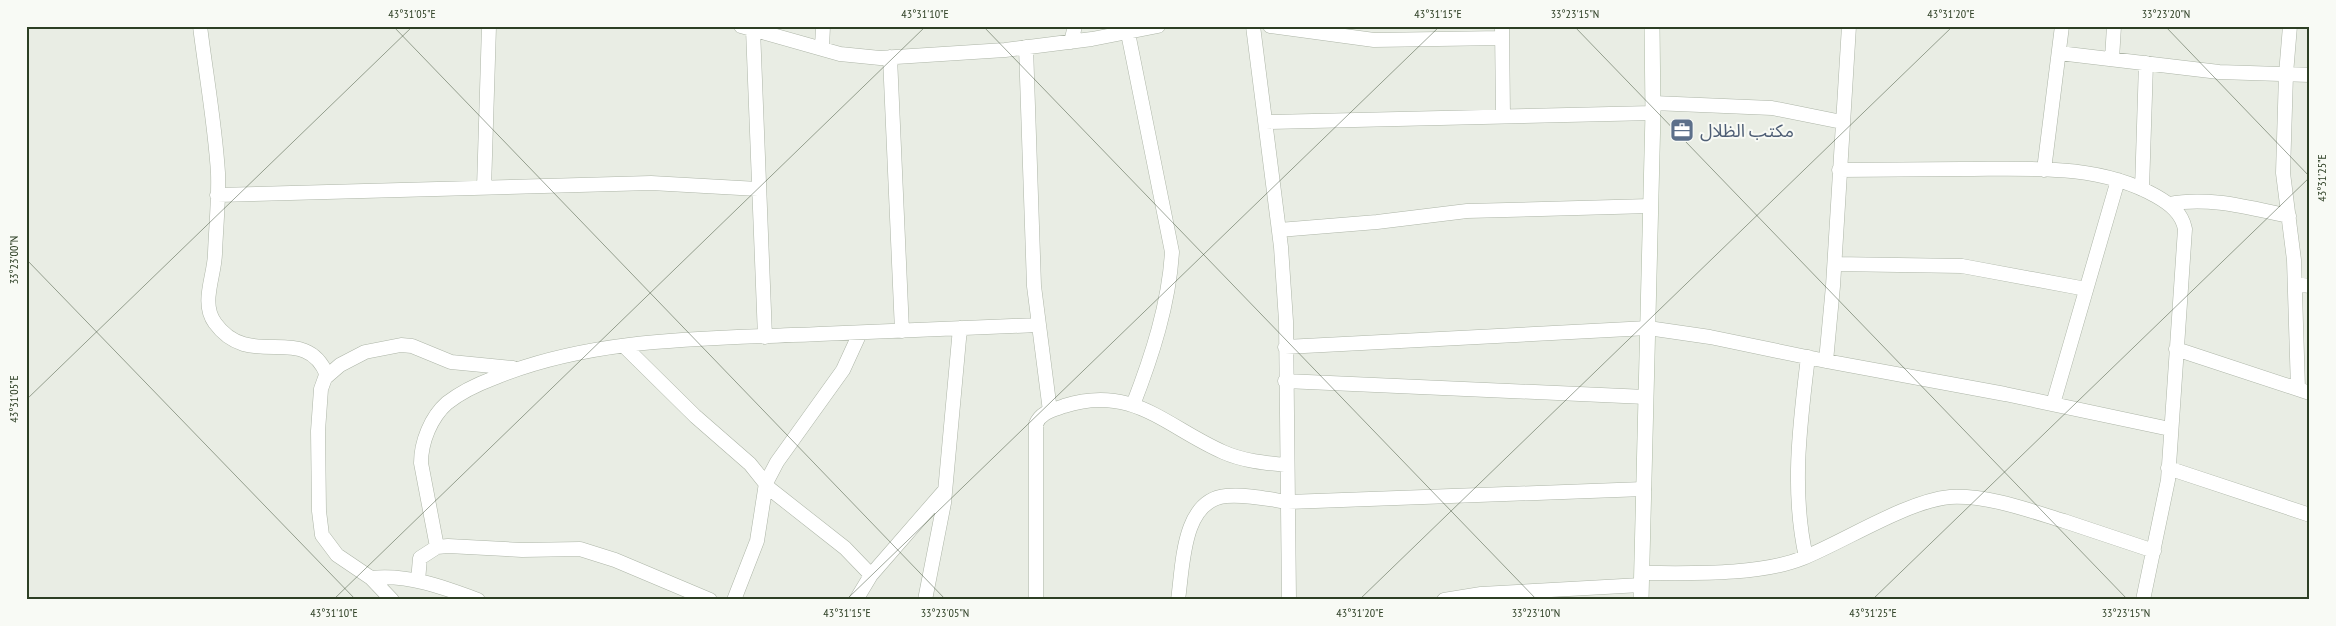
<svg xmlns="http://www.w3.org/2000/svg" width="2336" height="626" viewBox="0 0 2336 626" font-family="'PT Sans Narrow','Noto Sans Arabic',sans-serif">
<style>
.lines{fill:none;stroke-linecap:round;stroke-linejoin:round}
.street-casing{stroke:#adb5a7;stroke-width:15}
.secondary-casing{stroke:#acb9a3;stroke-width:16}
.street{stroke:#fff;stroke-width:14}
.secondary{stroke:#fff;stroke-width:15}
.ticks{fill:none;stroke:#2d3f24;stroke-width:1;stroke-opacity:0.45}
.labels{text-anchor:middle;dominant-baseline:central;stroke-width:4;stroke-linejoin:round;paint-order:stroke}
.service-label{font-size:18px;fill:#4e5e75;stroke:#f8faf5;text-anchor:start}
.neatline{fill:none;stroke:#2d3f24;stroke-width:2}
.ticks-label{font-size:12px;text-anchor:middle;fill:#2d3f24}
</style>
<rect width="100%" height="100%" fill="#e9ede4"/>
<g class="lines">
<g class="street-casing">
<path id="street" d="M200,26C206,75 215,124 218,173C219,199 216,227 215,253C215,275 200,303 215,323C250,372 305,321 327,375
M741,26L840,54L880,58L1005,50L1092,39L1158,26
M1253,26L1281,247L1286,321L1289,600
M1270,26L1374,40L1502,38
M1502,26L1503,116
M2290,26L2286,74L2283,173L2294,260L2298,389
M753,29L765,337
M1128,33L1172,252C1169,304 1152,356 1133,405
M1071,42L1075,26
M1026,47L1034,286L1050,411
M822,48L823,26
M2059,53L2219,72L2310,75
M890,57L902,331
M2112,59L2114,26
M1653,103L1772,108L1842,122
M1266,122L1653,113
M1839,170C1880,170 1921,169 1962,169C2027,169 2097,163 2156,196C2170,204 2182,213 2185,229L2168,480L2143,600
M2044,170L2062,26
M484,188L489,26
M2142,189L2146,63
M217,195L651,183L758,189
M2169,204C2209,196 2250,208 2289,216
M1279,230L1377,222L1467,211L1650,206
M1835,264L1962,266L2086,289
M2295,284L2310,286
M624,346L695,416L750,464L770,489L845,548L871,575
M1285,347L1648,328L1710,337L1826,361L2005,394L2170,429
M2176,349L2310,393
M1826,361L1833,286L1849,26
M1285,381L1646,397
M2053,404L2118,180
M2168,468L2310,515
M437,547L421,463C421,442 431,417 447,403C461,392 478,384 494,378C596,336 711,339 819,334C892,331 965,328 1038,325
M1806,557C1791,491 1800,423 1808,357
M1642,573C1690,573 1758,576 1803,558C1845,541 1907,501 1950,497C1988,495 2028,510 2064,521C2094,531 2124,541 2154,551
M371,578C408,574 443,587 478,600
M418,581L420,558L437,547L448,546L522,550L580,549L615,560L710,600
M392,600L371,578L337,555L322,535L319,511L318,431L321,389L325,378L340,365L365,352L401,345L412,346L451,362L513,368
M734,600L757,541L766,483L777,462L843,370L860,333
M856,600L871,575L945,490
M925,600L944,503L960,328
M1036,600V424C1041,412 1053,410 1064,406C1133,384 1166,427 1223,452C1243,461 1265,463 1287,465
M1178,600C1183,566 1182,500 1226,496C1246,494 1268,499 1288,502L1644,489
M1444,600L1481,594L1641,585"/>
</g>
<g class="secondary-casing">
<path id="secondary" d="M1641,600L1653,113L1652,26"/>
</g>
<use href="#street" class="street"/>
<use href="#secondary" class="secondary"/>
</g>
<path class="ticks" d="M393,26L946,600M983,26L1537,600M1574,26L2128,600M2165,26L2310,177M26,259L356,600M26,400L413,26M333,600L926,26M846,600L1440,26M1359,600L1953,26M1872,600L2310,177"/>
<defs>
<g id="office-square" transform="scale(1.25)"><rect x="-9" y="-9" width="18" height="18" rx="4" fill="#5c6f8a" stroke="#f8faf5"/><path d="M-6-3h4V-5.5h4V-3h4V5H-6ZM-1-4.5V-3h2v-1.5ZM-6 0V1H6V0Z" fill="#fff"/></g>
</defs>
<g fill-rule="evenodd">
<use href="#office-square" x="1682" y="130"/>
</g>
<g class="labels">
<g class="service-label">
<text x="1700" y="130">مكتب الظلال</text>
</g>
</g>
<rect width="2336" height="626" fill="none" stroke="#f8faf5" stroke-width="55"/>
<rect x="28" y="28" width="2280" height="570" class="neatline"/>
<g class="ticks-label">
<text x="412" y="18">43°31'05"E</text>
<text x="925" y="18">43°31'10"E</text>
<text x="1438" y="18">43°31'15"E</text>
<text x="1575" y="18">33°23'15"N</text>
<text x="1951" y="18">43°31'20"E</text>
<text x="2166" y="18">33°23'20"N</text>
<text transform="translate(2322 178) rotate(-90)" y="4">43°31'25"E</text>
<text transform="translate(14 260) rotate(-90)" y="4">33°23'00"N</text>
<text transform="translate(14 399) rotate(-90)" y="4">43°31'05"E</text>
<text x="334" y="617">43°31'10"E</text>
<text x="847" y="617">43°31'15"E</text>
<text x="945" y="617">33°23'05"N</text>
<text x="1360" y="617">43°31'20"E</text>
<text x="1536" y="617">33°23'10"N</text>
<text x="1873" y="617">43°31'25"E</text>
<text x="2126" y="617">33°23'15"N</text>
</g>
</svg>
